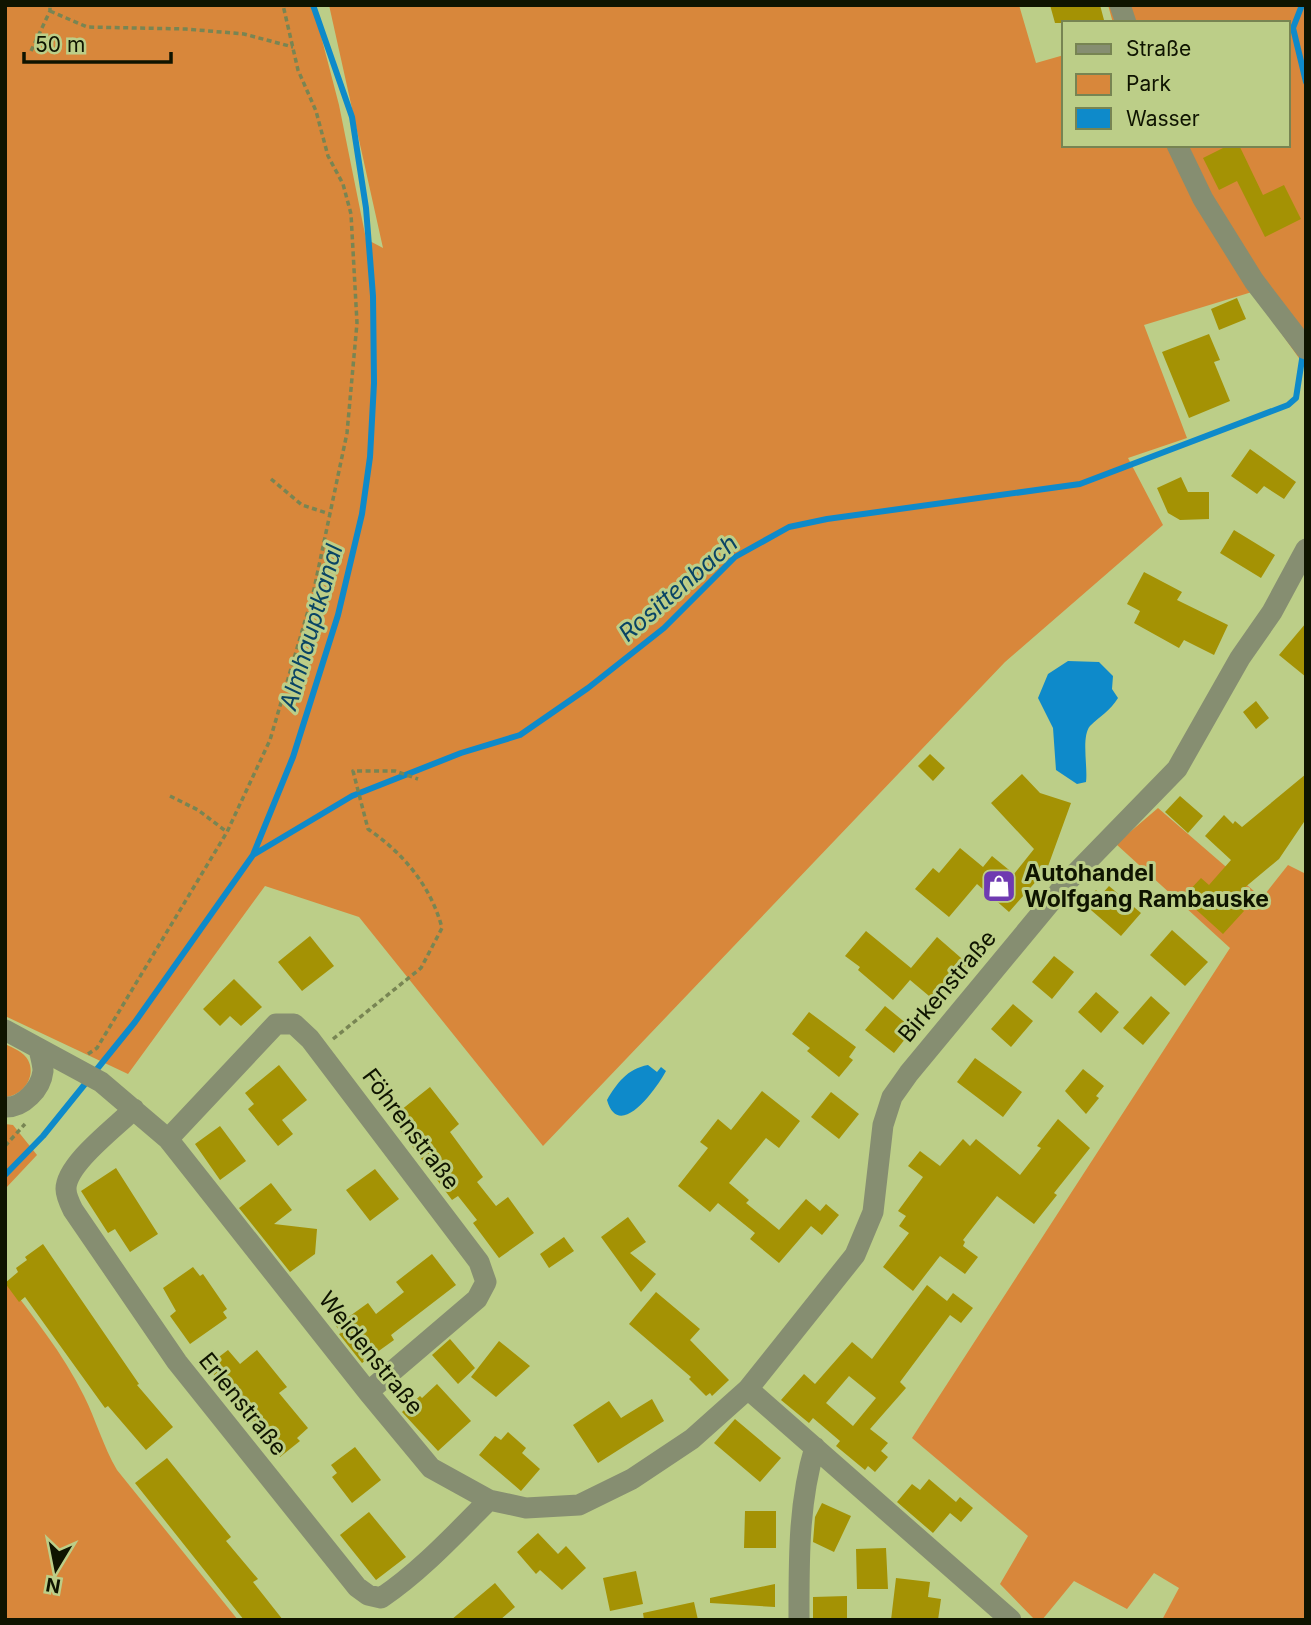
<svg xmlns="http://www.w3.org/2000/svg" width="1311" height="1625" viewBox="0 0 1311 1625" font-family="Inter,sans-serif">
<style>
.green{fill:#d8873b}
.water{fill:#0e8aca}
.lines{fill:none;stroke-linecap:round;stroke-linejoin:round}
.stream{stroke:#0e8aca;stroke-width:6}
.building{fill:#a49204;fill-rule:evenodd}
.path{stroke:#788553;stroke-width:3.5;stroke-dasharray:5 3.5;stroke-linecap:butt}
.minor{stroke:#868e71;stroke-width:21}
.labels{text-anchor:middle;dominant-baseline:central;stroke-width:6;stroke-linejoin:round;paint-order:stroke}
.poi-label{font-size:23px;font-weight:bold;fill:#0f1400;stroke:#bcce88;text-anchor:start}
.street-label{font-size:23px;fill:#0f1400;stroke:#bcce88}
.water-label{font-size:24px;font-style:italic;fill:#094465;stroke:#bcce88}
</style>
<rect width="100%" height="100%" fill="#bcce88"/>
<path class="green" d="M5,5H313L339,105L366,239L383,248L329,5H1019L1036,63L1064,55V145H1288V23H1113L1108,5H1306V368L1252,292L1144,325L1187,438L1128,458L1163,525L1005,662L543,1146L359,917L265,886L128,1074L5,1016Z
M1158,808L1262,898L1288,865L1306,874V1620H1162L1179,1588L1154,1573L1127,1609L1074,1581L1042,1620H1035L1000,1584L1028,1536L912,1438L1230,948L1116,844Z
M5,1044C13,1048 24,1052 28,1060C37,1077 22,1096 5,1097Z
M5,1124L13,1125L37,1155L5,1189Z
M5,1279C33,1317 63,1353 84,1396C96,1420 103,1446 117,1470L238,1620H5Z"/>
<path class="water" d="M1068,661L1099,662L1113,676L1112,689L1118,698C1110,711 1100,716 1090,726C1081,737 1088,767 1086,782L1077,784L1056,770L1053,728L1038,698L1048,674Z
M648,1065L657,1072L661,1067L666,1071C657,1088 619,1142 607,1100C617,1083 627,1069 648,1065Z"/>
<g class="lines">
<path class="stream" d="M1302,5L1293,28L1306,82
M253,855L352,796L461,753L520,735L588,688L664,628L735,557L789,527L827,519L1080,484L1288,405L1296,398L1303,353
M5,1175L43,1136L135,1022L253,855L293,757L338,615L362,514L370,457L374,383L373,296L366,208L352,117L313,5"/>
</g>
<path class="building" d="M1050,5H1100L1104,20L1096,23H1055Z
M1229,145H1239L1263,195L1284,185L1301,219L1265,237L1237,181L1219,190L1203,158Z
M1237,298L1246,319L1219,330L1211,309Z
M1209,334L1220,360L1214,362L1230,401L1189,418L1162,352Z
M1250,449L1296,482L1284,499L1264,486L1257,494L1231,476Z
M1181,477L1188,492H1209V519L1180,520L1168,513L1157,488Z
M1234,530L1275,555L1261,578L1220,553Z
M1144,572L1182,592L1177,600L1228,625L1214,655L1184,640L1179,648L1134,623L1140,611L1127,604Z
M1306,623V677L1279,655Z
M1256,701L1269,718L1256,729L1243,712Z
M930,754L945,768L933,781L918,766Z
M1022,774L1040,793L1071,803L1047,869L1009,912L977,884L949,917L915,889L933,868L939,873L960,848L983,867L992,856L1014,874L1034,849L991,803Z
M1306,774V819L1279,859L1231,899L1244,911L1223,934L1191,905L1193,902L1185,895L1201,878L1209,885L1231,860L1205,836L1224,815L1233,824L1235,821L1242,827Z
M1180,796L1203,816L1188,833L1165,812Z
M1109,886L1141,913L1121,936L1084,904L1096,890L1101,895Z
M1172,930L1208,962L1185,986L1150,955Z
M866,931L911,968L937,937L968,964L947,989L952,993L941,1006L910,980L893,1000L858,970L860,967L845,956Z
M310,936L334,966L302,991L278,962Z
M1054,956L1074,972L1052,999L1032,982Z
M234,979L262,1007L241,1026L230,1016L220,1026L203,1009Z
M1096,992L1119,1012L1101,1033L1078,1012Z
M1151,996L1170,1013L1143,1045L1123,1028Z
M1013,1004L1033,1021L1011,1047L991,1029Z
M885,1006L913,1029L894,1053L865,1030Z
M809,1012L856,1047L849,1057L853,1060L839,1077L807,1051L810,1048L792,1034Z
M975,1058L1022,1092L1003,1117L957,1082Z
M279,1065L307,1100L282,1120L293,1134L278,1146L248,1109L254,1104L245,1093Z
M1083,1069L1104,1086L1096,1096L1099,1098L1086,1114L1065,1091Z
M430,1087L459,1124L450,1132L483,1177L477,1182L496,1206L508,1197L534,1233L499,1258L473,1223L477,1220L458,1196L452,1200L391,1118Z
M762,1091L800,1121L779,1148L766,1138L729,1183L749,1200L746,1203L779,1230L806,1199L820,1211L826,1204L839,1215L822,1235L811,1226L779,1263L750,1239L755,1233L718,1203L710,1212L678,1186L708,1148L700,1142L718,1119L731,1130Z
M831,1092L859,1114L839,1139L811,1117Z
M1058,1119L1090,1148L1054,1193L1057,1195L1034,1224L997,1196L963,1240L965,1242L963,1246L978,1257L965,1274L940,1256L913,1291L883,1267L909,1233L899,1226L906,1216L898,1211L923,1177L908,1166L920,1151L940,1166L963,1139L970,1146L976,1139L1020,1175L1041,1148L1037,1146Z
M220,1126L246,1161L220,1180L195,1144Z
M116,1168L158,1234L130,1252L115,1229L108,1233L81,1191Z
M375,1169L399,1199L370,1221L346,1190Z
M271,1183L292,1210L274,1224L317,1229L315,1254L290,1272L239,1208Z
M628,1217L646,1242L630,1253L656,1274L641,1292L601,1237Z
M564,1237L574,1251L549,1268L540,1254Z
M43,1244L139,1384L137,1385L173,1427L146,1450L108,1406L105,1408L25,1297L19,1302L5,1283L18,1272L16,1268L27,1260L25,1257Z
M432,1254L456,1285L391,1335L394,1340L362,1363L339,1334L341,1333L336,1326L368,1303L376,1314L404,1292L396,1282Z
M193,1267L200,1276L203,1274L227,1309L223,1312L227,1318L190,1344L170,1316L176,1311L163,1288Z
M927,1285L947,1301L953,1293L973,1308L961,1323L950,1315L900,1382L906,1388L870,1429L888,1443L881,1451L888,1457L875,1472L868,1466L865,1470L836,1446L840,1441L813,1418L809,1423L781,1400L804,1374L815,1384L852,1342L872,1359ZM849,1376L876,1398L853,1426L826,1403Z
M656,1292L700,1329L690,1340L729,1380L712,1396L710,1393L706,1396L689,1379L691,1377L629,1324Z
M450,1339L475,1368L458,1384L432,1355Z
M499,1341L530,1366L496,1397L471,1377Z
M228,1350L240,1364L257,1350L287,1387L279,1393L308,1428L297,1438L300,1441L280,1457L207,1366Z
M437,1384L471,1421L438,1451L402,1412L420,1396L422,1398Z
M652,1399L664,1421L598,1463L573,1425L609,1401L621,1418Z
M735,1419L781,1458L760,1482L714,1443Z
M508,1432L526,1448L522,1453L540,1469L521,1491L479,1455L495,1436L501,1440Z
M355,1447L381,1480L352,1503L332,1477L337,1473L331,1465Z
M167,1458L231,1537L226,1541L258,1579L253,1582L283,1620H244L135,1483Z
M929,1479L956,1502L960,1497L973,1508L961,1522L950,1513L933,1533L897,1502L912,1484L920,1490Z
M822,1503L851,1516L834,1552L813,1542L815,1517Z
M745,1511H776V1548H744Z
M369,1512L406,1557L376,1580L340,1535Z
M538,1533L558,1554L566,1546L586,1568L562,1590L540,1570L536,1574L517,1552Z
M886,1548L888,1589H857L856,1549Z
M636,1571L643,1604L610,1611L603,1578Z
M896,1578L930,1582L928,1597L941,1599L938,1620H891Z
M495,1583L515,1607L500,1620H451Z
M775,1584V1607L710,1603V1598Z
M847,1596V1620H813V1597Z
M694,1602L698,1620H644L643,1613Z"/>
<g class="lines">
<path class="path" d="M50,11L87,27L186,29L244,34L293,47
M31,51L50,11V5
M271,479L302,505L330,514
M170,796L198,810L227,832
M333,1039L421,968L442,928C431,886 403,853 368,829L353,771H395L418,779
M88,1054L97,1048L227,832L270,740L313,594L347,433L357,323L351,214L343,184L328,156L316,111L298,70L283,5
M5,1146L25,1124"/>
<path class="minor" d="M1120,5L1126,23
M1177,145L1203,199L1254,281L1306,349
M5,1030L101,1082L168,1139L368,1392L431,1468L489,1500L526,1508L579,1505L632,1479L692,1439L748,1389L855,1255L873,1212L883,1125L892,1097L909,1073L1068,881L1177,769L1240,658L1272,612L1306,549
M5,1107C23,1108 41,1089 43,1071C43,1064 40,1055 39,1049
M134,1109C116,1127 66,1164 66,1189C66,1196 70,1204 73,1210L177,1362L357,1587L368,1595L381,1598C421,1571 455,1534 489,1500
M168,1139L276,1024H294L310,1039L479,1262L486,1282L477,1299L368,1392
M748,1389L1011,1620
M799,1620C799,1562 798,1503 815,1447"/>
</g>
<defs>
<g id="shop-square" transform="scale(1.75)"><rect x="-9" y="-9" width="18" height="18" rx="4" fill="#6f3ab1" stroke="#bcce88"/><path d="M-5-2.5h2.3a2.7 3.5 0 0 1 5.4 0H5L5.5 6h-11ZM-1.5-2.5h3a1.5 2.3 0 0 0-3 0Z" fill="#fff"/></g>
</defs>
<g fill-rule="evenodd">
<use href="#shop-square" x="999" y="886"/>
</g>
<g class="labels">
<g class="poi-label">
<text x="1024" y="873">Autohandel<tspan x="1024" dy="26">Wolfgang Rambauske</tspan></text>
</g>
<g class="street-label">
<text transform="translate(947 986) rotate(-50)">Birkenstraße</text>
<text transform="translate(411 1129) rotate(53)">Föhrenstraße</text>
<text transform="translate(371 1353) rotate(51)">Weidenstraße</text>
<text transform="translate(243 1404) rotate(51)">Erlenstraße</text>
</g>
<g class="water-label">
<text transform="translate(678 588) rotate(-41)">Rosittenbach</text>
<text transform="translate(311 627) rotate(-74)">Almhauptkanal</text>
</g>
</g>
<rect width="1311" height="1625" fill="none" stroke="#0f1400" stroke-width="14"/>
<rect x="1062" y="21" width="228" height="126" fill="#bcce88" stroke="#778452" stroke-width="2"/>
<rect x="1076" y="44" width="35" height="10" fill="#868e71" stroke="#778452" stroke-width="2"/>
<text x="1126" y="56" font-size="21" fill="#0f1400">Straße</text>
<rect x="1076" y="74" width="35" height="21" fill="#d8873b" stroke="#778452" stroke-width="2"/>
<text x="1126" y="91" font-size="21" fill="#0f1400">Park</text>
<rect x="1076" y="108" width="35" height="21" fill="#0e8aca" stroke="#778452" stroke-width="2"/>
<text x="1126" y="126" font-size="21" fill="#0f1400">Wasser</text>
<g transform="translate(56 1569) rotate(190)" stroke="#bcce88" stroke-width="5" paint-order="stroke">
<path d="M0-5L12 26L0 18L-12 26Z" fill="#0f1400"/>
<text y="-10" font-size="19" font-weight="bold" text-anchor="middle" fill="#0f1400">N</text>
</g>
<path d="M24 52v10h147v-10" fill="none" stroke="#0f1400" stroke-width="3.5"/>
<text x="35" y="52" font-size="21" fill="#0f1400" stroke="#bcce88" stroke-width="5" paint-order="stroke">50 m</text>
</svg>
